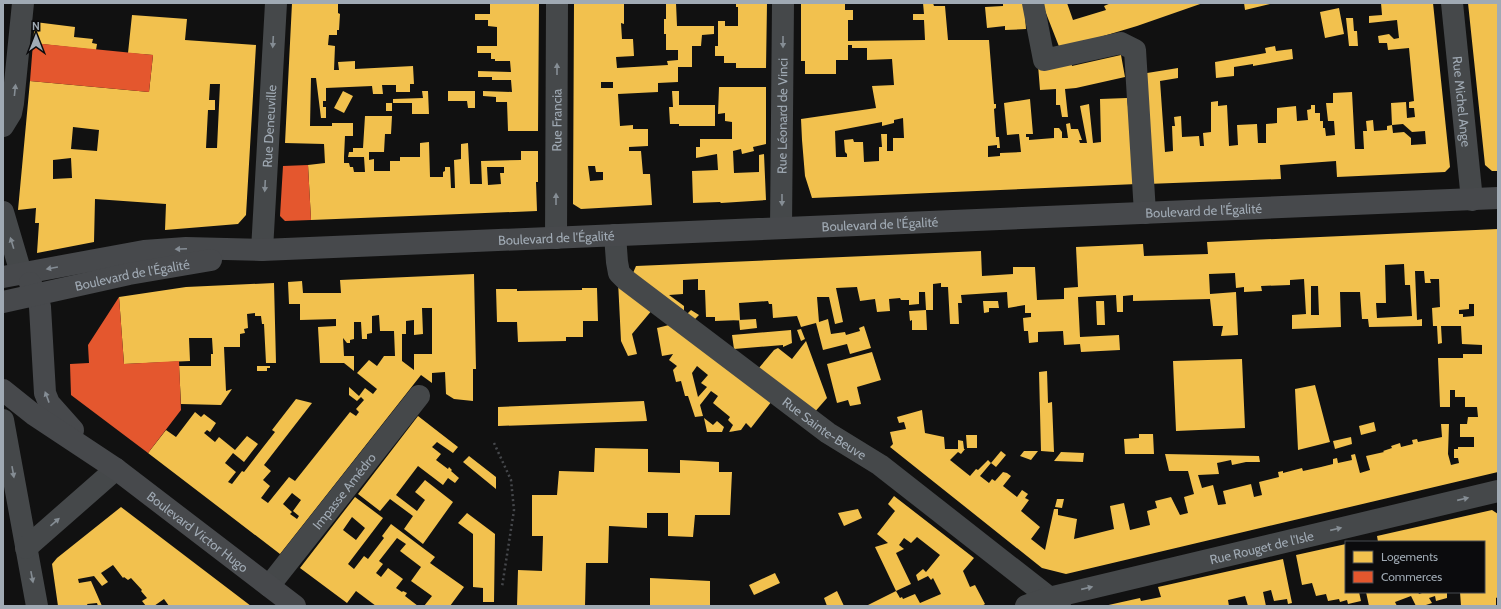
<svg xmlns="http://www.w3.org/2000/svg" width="1501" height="609" viewBox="0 0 1501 609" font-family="Cabin,sans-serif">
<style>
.homes{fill:#f2c14e;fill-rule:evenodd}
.shops{fill:#e4572e}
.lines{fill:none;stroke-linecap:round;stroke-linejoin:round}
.path{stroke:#46484c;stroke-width:2.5;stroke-dasharray:2 3;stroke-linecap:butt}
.minor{stroke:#45484a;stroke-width:22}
.major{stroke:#47494c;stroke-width:22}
.oneway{fill:#858d94}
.oneway2{fill:#858d95}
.labels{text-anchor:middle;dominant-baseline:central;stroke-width:4;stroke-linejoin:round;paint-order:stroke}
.street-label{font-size:13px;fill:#a0aab4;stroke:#0b0b0d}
</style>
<rect width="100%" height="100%" fill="#111"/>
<path class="homes" d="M292,3H338V13L340,14L339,30H337V35H329L328,45L335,46L334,70H339L338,62L355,61V69L413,66L414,84H410V92H396V85H382L383,94H373L372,86L326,88V101H323V107H326V118H321L316,78H311L310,126H332V123H353V136H345L344,157V163H349L350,167H353L354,172H365L364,157H348L349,152H353V148H363L365,116H392L391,134H385L384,152H369V160L374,159V171H390V161H400V157H420V143L429,142L430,177H443V172L445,171V167H450L451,188H455L454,160L461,159V144L468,143L470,184H482L481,161L521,160V151H538V182H536L537,211L311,220L308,165L325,163L324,144L285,143ZM487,167H504V173H500L501,184L488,185Z
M490,3H539L538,131H508L507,102H496V97L483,96V91L512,92L511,80H492V77H478V71L511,72L510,61H495V59H491V53H477V46H497V27L488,26V20H475V14H490Z
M574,3H624V24L621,23L622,39H633L634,56L616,57L617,68L668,65L667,61L678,60V50H666V34H664V19H666V3H676L677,26H714V34L702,35L701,46H692V67H678V82L658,83V92L618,94L620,126L633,125V129H648V146L629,147V151H641L643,174H650L652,205L581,209L573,204ZM601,82H613V88H601ZM588,166H595L596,172H603V180L590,181Z
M736,3H767L766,68H736V63H724V56H715V46H718V21H725V26H738V7H736Z
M801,3H845V10H853V20H848V41L925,40L924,20H913V14H924L923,3H933L934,6H945L948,40H989L994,104H996V108L994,109L996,137H999L1000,148H997V145L988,146V157L1000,156V153L1021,152L1019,134L1007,135L1004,103L1030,99L1033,134H1026V137H1029V140L1054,138V128H1059L1062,132V138H1068L1066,124L1070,123L1071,129H1078L1082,140H1079L1080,143H1087L1080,106L1089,104L1093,143L1101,142L1100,99L1127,98L1137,184L812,198L805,176L802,140L801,119L876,108L872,86L894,85L892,59L867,60V48H852V45H848V60H836V74H805V61H801ZM903,118L904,138H893V151H887V134H881L882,147H879V161L864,162L863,142H854L853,139L844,140L845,152L847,154V157H836L835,131L882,122V126L894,123V120Z
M1003,3H1024L1026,29L1005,30V26L987,28L985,7L1003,6Z
M1042,3H1067L1073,20L1106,10L1104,6L1111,3H1203L1137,26L1060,49Z
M1244,3H1270V4L1245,10Z
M1381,3H1433L1450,167L1445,172L1337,177L1336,161L1280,165L1281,179L1147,184L1141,74L1178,68V78L1160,81L1165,152L1173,151L1172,126H1175L1174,117L1181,116L1182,137L1199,136L1200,146H1204L1203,133L1211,132V102L1218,101V106L1227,105L1229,146L1238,145L1237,125L1257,124L1258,143H1266V124L1277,123V108L1296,106L1297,121L1308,120L1307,110L1311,109V105H1315V113H1320V121H1323V128H1325L1326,136L1335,135L1334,121H1328L1326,103H1333V93L1352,92L1355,149H1364L1363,131H1367L1366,121L1373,120L1374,131L1387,130V126L1392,125L1393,133L1404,132L1411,138V145L1426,144L1425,131L1412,132L1403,124L1392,125L1391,103L1406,102L1407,118L1415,117L1414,108H1409V102L1414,101L1409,48L1388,50L1387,43H1379L1378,36L1389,34L1394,39L1399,38L1397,20L1369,23V16L1382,15Z
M1468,3H1498V171H1492L1485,165Z
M1339,8L1344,34L1325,38L1320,12Z
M132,15L187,19L185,40L256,45L246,215L238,224L165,230L166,204L95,199L94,242L37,253L39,223H35L36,208L18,210L30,81L149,92L153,55L128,53ZM210,84H220L217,148H206L208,110H215V100H209ZM73,127L99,130L97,151L71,149ZM71,158L72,178L53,179V160Z
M1346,18H1353L1354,31H1357L1358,46H1349Z
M35,22L75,27L74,37L93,39L92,43L97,44L96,50L33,43Z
M1275,46L1276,51L1292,49L1293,59L1253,66V64L1234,67V76L1216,78L1215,62L1266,53L1265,48Z
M1121,55L1125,77L1076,88L1065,89L1068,117H1062L1060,105H1056V89L1040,90L1038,65L1071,60L1072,66Z
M719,87H766V144L753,147L754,151L742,154L741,149L733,151L734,173L759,172V155L764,154L766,200L721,203L720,202L693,203L692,171L718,170L717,154L696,158V147H700V139H732V122L725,121V113L718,114Z
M343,91L353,96L344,113L334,108Z
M422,91H428L429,114H412V103H393V99L423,98Z
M448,91H475V108H468L467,101H448Z
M672,91H679V105H715V126H679V124H670L669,107H673Z
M386,103H392V111H386Z
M1498,229V259H1497V274H1498V472L1066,574L1042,568L890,447L893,444L890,432L906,429L904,422L899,423L897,417L922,410L925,433L944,437L945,449H958V440L963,441L964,449H965L961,454L958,452L950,460L970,476L976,469L978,470L988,460L991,463L1001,451L1006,455L996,467L991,463L980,476L989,483L992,479L995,481L1003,472L1007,473L1011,476L1003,486L1017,497L1022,490L1028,494L1025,498L1029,500L1021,511L1040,527L1031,539L1045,550L1054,509H1058V515L1077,519L1074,539L1114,529L1110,506L1124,503L1130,530L1150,525L1147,511L1157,508L1155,501L1171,497L1180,515L1188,513L1184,497L1194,494L1188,471H1169L1165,454L1259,456L1260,462H1246L1232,465L1231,460L1217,463L1219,474L1198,475L1202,488L1213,485L1218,505L1226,504L1223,491L1251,484L1254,497L1262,495L1259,482L1279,477L1278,472L1283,471V473L1302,468L1303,471L1321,467L1333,464V459L1337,458L1338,463L1352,460L1351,455L1355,454L1360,473L1370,470L1366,456L1384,452L1383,451L1392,448L1391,446L1400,443L1401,447L1413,444L1412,440L1417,439L1418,442L1442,437L1441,424H1449L1448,454L1451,465L1459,463L1458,458H1454V449H1458V447H1474V437H1460V424H1467L1468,417H1478L1477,407H1465V397H1455V390H1450V407H1440L1438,358H1463V354H1482V345L1462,344L1461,326H1441L1442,343L1438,344L1437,326H1433L1432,308L1440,307L1439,279H1430L1431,283H1425L1424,271H1415L1417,320L1422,319V326L1369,327L1368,319H1362L1360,292H1340L1341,327L1292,329V315L1306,314L1304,279L1290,280V285L1261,286L1262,291L1244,292V287L1236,288L1235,273L1209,274L1210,294L1236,292L1238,335L1221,336L1223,326H1213L1210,299L1133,301V295L1123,296V312H1117L1116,295L1078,297L1080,337L1119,335L1120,350L1081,352L1080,344L1064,345L1063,331L1038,332V342L1029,343L1028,331H1024L1023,318L1031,317V313H1025V305L1008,308L1007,292L961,295L962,303H958L959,324H950L948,287H941V283L933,284V310H926L925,292H919V304L909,305V300H901L900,298L889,299L890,311L877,312L875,299L860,301L857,287L836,288L843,322L835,324L829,297H817L819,322L828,319L831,334L845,332L846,335L860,331L859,328L864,326L871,348L850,354L847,344L823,350L816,323L801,327L797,316L773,318L772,304H769L768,301L739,303L740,320L715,321V317H706L705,290H698V279L683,280V294L669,295L684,306V311L633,273L636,266L981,251L982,276L1013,274V267H1035L1037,300L1064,299V288L1078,287L1076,247L1143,244L1144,256L1208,254L1207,242ZM1404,264L1405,285H1410L1412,316L1377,318L1376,303H1386L1385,265ZM1311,286H1318L1319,315H1311ZM1469,304H1474V316L1463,317V314H1459V310L1469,309Z
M474,274L476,369H473V401L454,399L446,394L445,372L432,373V383L421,375L280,554L148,453L166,430L176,437L195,412L201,417L204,414L216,423L210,432L207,430L204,433L215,442L219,437L235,450L247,436L258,444L244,462L233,453L225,463L236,472L228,482L232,484L242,471L244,472L264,446L275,432L272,430L296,399L312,403L264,465L271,471L263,480L270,486L261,498L268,503L289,477L295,481L350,412L356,416L359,412L356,409L364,400L361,397L357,401L349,395V387L359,396L365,388L373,394L377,389L357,373L369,360L377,366L384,356H395L394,331H380L379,315L372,316V333L367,334V339H362L361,322H354V339L350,340V343H347L343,338L344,356H354V371L344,363H320L318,327L336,326V319L300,320V304H289L288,282L302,281L303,293H341L340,280ZM422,308H432V354H414V370L402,361V334H406V321L414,320V335L423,334ZM292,493L301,500L293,511L299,516L297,519L290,514L292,512L283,504Z
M618,281L653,309L632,334L637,354L628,356L621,341Z
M274,283L276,363H266L264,324H262L261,316H255V313L247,314L248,328L244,329L245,333L240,334V347H224L226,391L232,389L221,405L181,404L179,366H211V354H213L212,338H189L190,361L124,364L119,297L186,287Z
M582,288H597L598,321H583V337H566V341L518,342L517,322H497L496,289H517V291L582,290Z
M983,301H998L999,308H989V312L984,313Z
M1096,301H1104L1105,325H1097Z
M691,310L699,315L694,320L687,314Z
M926,310L927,330H912V320L910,321L909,311Z
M756,319L757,328L740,330L739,320Z
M673,324L772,401L751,428L746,423L741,430L729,432L733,425L728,420L730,417L713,403L718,396L711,391L700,405L703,416L695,417L688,396H685L681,381L676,382L673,370L677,366L669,360L673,354L662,356L657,328ZM697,366L708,375L701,383L707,387L698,397L692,373Z
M801,329L805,339L801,341L797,330Z
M791,330L792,343L783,347V345L734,349L732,335Z
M806,341L827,398L813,414L758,369L774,350L778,348L792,359Z
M872,352L881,380L857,387L861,404L850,406L848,400L837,403L827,364Z
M1242,359L1245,428L1176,431L1173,361Z
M257,366H270V368H267V371H257Z
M1047,371L1048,403L1052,402L1054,452L1041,451L1039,372Z
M1315,385L1330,442L1298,450L1295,389Z
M644,401L647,421L498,426V407Z
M418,416L458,447L453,453L437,442L432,447L441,454L436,460L448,469L449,467L452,470L451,471L459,478L455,483L448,478L443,485L418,466L396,495L417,511L425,500L415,492L425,480L453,502L423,544L404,529L413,516L390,499L380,511L358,494Z
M704,418L713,425L717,421L724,427L722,432H707Z
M1374,422L1376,431L1361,435L1359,426Z
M1139,434H1153L1154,454H1125L1124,439L1139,438Z
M966,435H977V448H967Z
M1351,437L1352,444L1335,449L1333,441Z
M595,448L648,449V472L680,473V460L719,462V472H732L730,515H695L693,537L668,536V513H647V528L609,526L608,563H586L585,606H517L518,570L542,571L543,536H532V495H557L559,471L594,472Z
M1024,451H1038L1031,460L1020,456Z
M1061,452L1084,453L1083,462L1054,461Z
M469,456L496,477V489L463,462Z
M894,496L974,558L963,571L970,587L975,585L985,604L982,606H866L896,591L900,598L902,597L903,599L915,594L920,603L941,594L933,578L931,580L928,576L918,581L916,575L923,569L926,572L940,555L917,537L911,543L904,538L899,545L904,549L896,553L911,584L896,591L887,572L875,547L888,543L877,534L895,511L888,504Z
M355,497L383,518L348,564L354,569L364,556L368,559L384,538L382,536L391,524L435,557L430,563L464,587L450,606H424L432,596L411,581L421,567L400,551L406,544L397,538L379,561L383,564L376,573L381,577L388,568L403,579L396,588L402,592L403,591L407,593L405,596L418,606H376L356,591L347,603L300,568ZM352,517L365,528L356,540L343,530Z
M1057,499H1064L1062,508L1055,507Z
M121,507L205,571L251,606H169L164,599L154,606H146L142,601L147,598L141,591L142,590L131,578L128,580L124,577L123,578L113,565L101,573L108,582L102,586L94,576L78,579L79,583L91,581L102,606H98L97,603L87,604L88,606H58L52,564L57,558Z
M858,509L862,518L844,526L838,513Z
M1492,510L1498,514V597L1496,598V606H1461L1460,592H1484V542L1453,541V542H1378L1377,536Z
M467,513L495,534L494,602H483V588L473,587V534L458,523Z
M1346,544V592H1359L1361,601L1348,604L1347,600L1340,602L1339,599L1328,601L1326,594L1316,596L1312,583L1302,585L1296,555Z
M1283,559L1292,603L1288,604L1287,599L1274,601L1271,590L1263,592L1266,606H1248L1245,596L1228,600L1229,606H1210V605L1204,606H1104L1140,598L1141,601L1161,597L1158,587Z
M775,573L780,583L754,595L749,585Z
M650,578L710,581V606H650Z
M837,591L844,606H827L824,598Z
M1366,592H1418L1419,594L1425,592H1447V598L1436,601L1435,596L1429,598L1432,603L1423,606H1416L1411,596L1395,602L1397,606H1369Z"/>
<path class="shops" d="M33,43L153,55L149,92L30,81Z
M308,165L311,220L285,221L280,216L283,166Z
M119,297L124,364L179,361L181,410L148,453L71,395L70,364L89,363L88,345Z"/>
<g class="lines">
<path class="path" d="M494,443L511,480L514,510L502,587"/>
<g class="minor">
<path d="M1033,3L1044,60L1121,43L1135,50L1145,213"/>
<path id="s1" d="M1452,3L1472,200"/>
<path d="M3,126L11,113L13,103L23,3"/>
<path d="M3,212L21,273"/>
<path id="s2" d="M781,228L783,3"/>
<path id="s3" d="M615,235L617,262L619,273L626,280L828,433L880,465L1060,606"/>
<path id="s4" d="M556,238L557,3"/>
<path id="s5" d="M262,250L276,3"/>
<path d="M3,420L37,606"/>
<path d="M26,548L116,469"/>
<path id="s6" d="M269,586L419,396"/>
<path id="s7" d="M1026,606L1049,598L1498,491"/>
</g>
<g class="major">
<path id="s8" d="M3,277L144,251L186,248L262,250L1498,198"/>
<path d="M30,283L37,295L40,307L45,393L49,403L73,430"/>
<path id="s9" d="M3,302L129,274L211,260"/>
<path id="s10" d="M3,390L33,414L116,469L295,606"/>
</g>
</g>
<defs><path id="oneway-solid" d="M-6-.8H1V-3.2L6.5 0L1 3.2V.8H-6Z"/></defs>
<g class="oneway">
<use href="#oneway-solid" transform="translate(273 42) rotate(93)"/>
<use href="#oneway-solid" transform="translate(783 42) rotate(90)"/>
<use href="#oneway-solid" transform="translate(557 69) rotate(-90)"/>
<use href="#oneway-solid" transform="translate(15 90) rotate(-84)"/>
<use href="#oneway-solid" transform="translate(265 186) rotate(93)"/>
<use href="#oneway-solid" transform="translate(556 199) rotate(-90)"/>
<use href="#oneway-solid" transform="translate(782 200) rotate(90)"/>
<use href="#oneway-solid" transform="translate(12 243) rotate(-107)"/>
<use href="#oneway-solid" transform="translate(13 472) rotate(80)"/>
<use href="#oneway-solid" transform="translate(1463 499) rotate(-13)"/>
<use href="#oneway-solid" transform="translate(55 522) rotate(-41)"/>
<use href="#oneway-solid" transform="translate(1336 529) rotate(-13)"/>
<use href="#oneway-solid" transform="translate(32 577) rotate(79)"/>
<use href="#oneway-solid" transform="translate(1087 588) rotate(-13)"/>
</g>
<g class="oneway2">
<use href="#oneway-solid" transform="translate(181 249) rotate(177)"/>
<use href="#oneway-solid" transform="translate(52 268) rotate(170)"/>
<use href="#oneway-solid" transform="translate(47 397) rotate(-110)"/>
</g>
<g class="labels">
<g class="street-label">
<text stroke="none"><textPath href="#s1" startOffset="99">Rue Michel Ange</textPath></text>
<text stroke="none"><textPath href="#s2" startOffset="112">Rue Léonard de Vinci</textPath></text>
<text stroke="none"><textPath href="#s4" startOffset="118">Rue Francia</textPath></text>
<text stroke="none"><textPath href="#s5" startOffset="124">Rue Deneuville</textPath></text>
<text stroke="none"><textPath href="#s8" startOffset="1204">Boulevard de l'Égalité</textPath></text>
<text stroke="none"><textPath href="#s8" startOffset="880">Boulevard de l'Égalité</textPath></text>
<text stroke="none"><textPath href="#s8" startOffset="556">Boulevard de l'Égalité</textPath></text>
<text stroke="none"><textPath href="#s9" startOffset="132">Boulevard de l'Égalité</textPath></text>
<text stroke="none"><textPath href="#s3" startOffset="296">Rue Sainte-Beuve</textPath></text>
<text stroke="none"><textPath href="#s6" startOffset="121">Impasse Amédro</textPath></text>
<text stroke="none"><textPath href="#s10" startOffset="241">Boulevard Victor Hugo</textPath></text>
<text stroke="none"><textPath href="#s7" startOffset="243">Rue Rouget de l'Isle</textPath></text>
</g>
</g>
<rect width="1501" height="609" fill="none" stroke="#a0aab4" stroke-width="8"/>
<rect x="1345" y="541" width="140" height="52" fill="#0b0b0d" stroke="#474b50"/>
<rect x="1353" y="551" width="20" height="12" fill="#f2c14e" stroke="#474b50"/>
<text x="1381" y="561" font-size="12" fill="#a0aab4">Logements</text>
<rect x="1353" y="571" width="20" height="12" fill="#e4572e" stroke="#474b50"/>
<text x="1381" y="581" font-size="12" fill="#a0aab4">Commerces</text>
<g transform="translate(36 36)" stroke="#0b0b0d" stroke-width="3" paint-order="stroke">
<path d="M0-3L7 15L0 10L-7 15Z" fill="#a0aab4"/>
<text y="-6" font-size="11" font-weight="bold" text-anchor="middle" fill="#a0aab4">N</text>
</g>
</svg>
